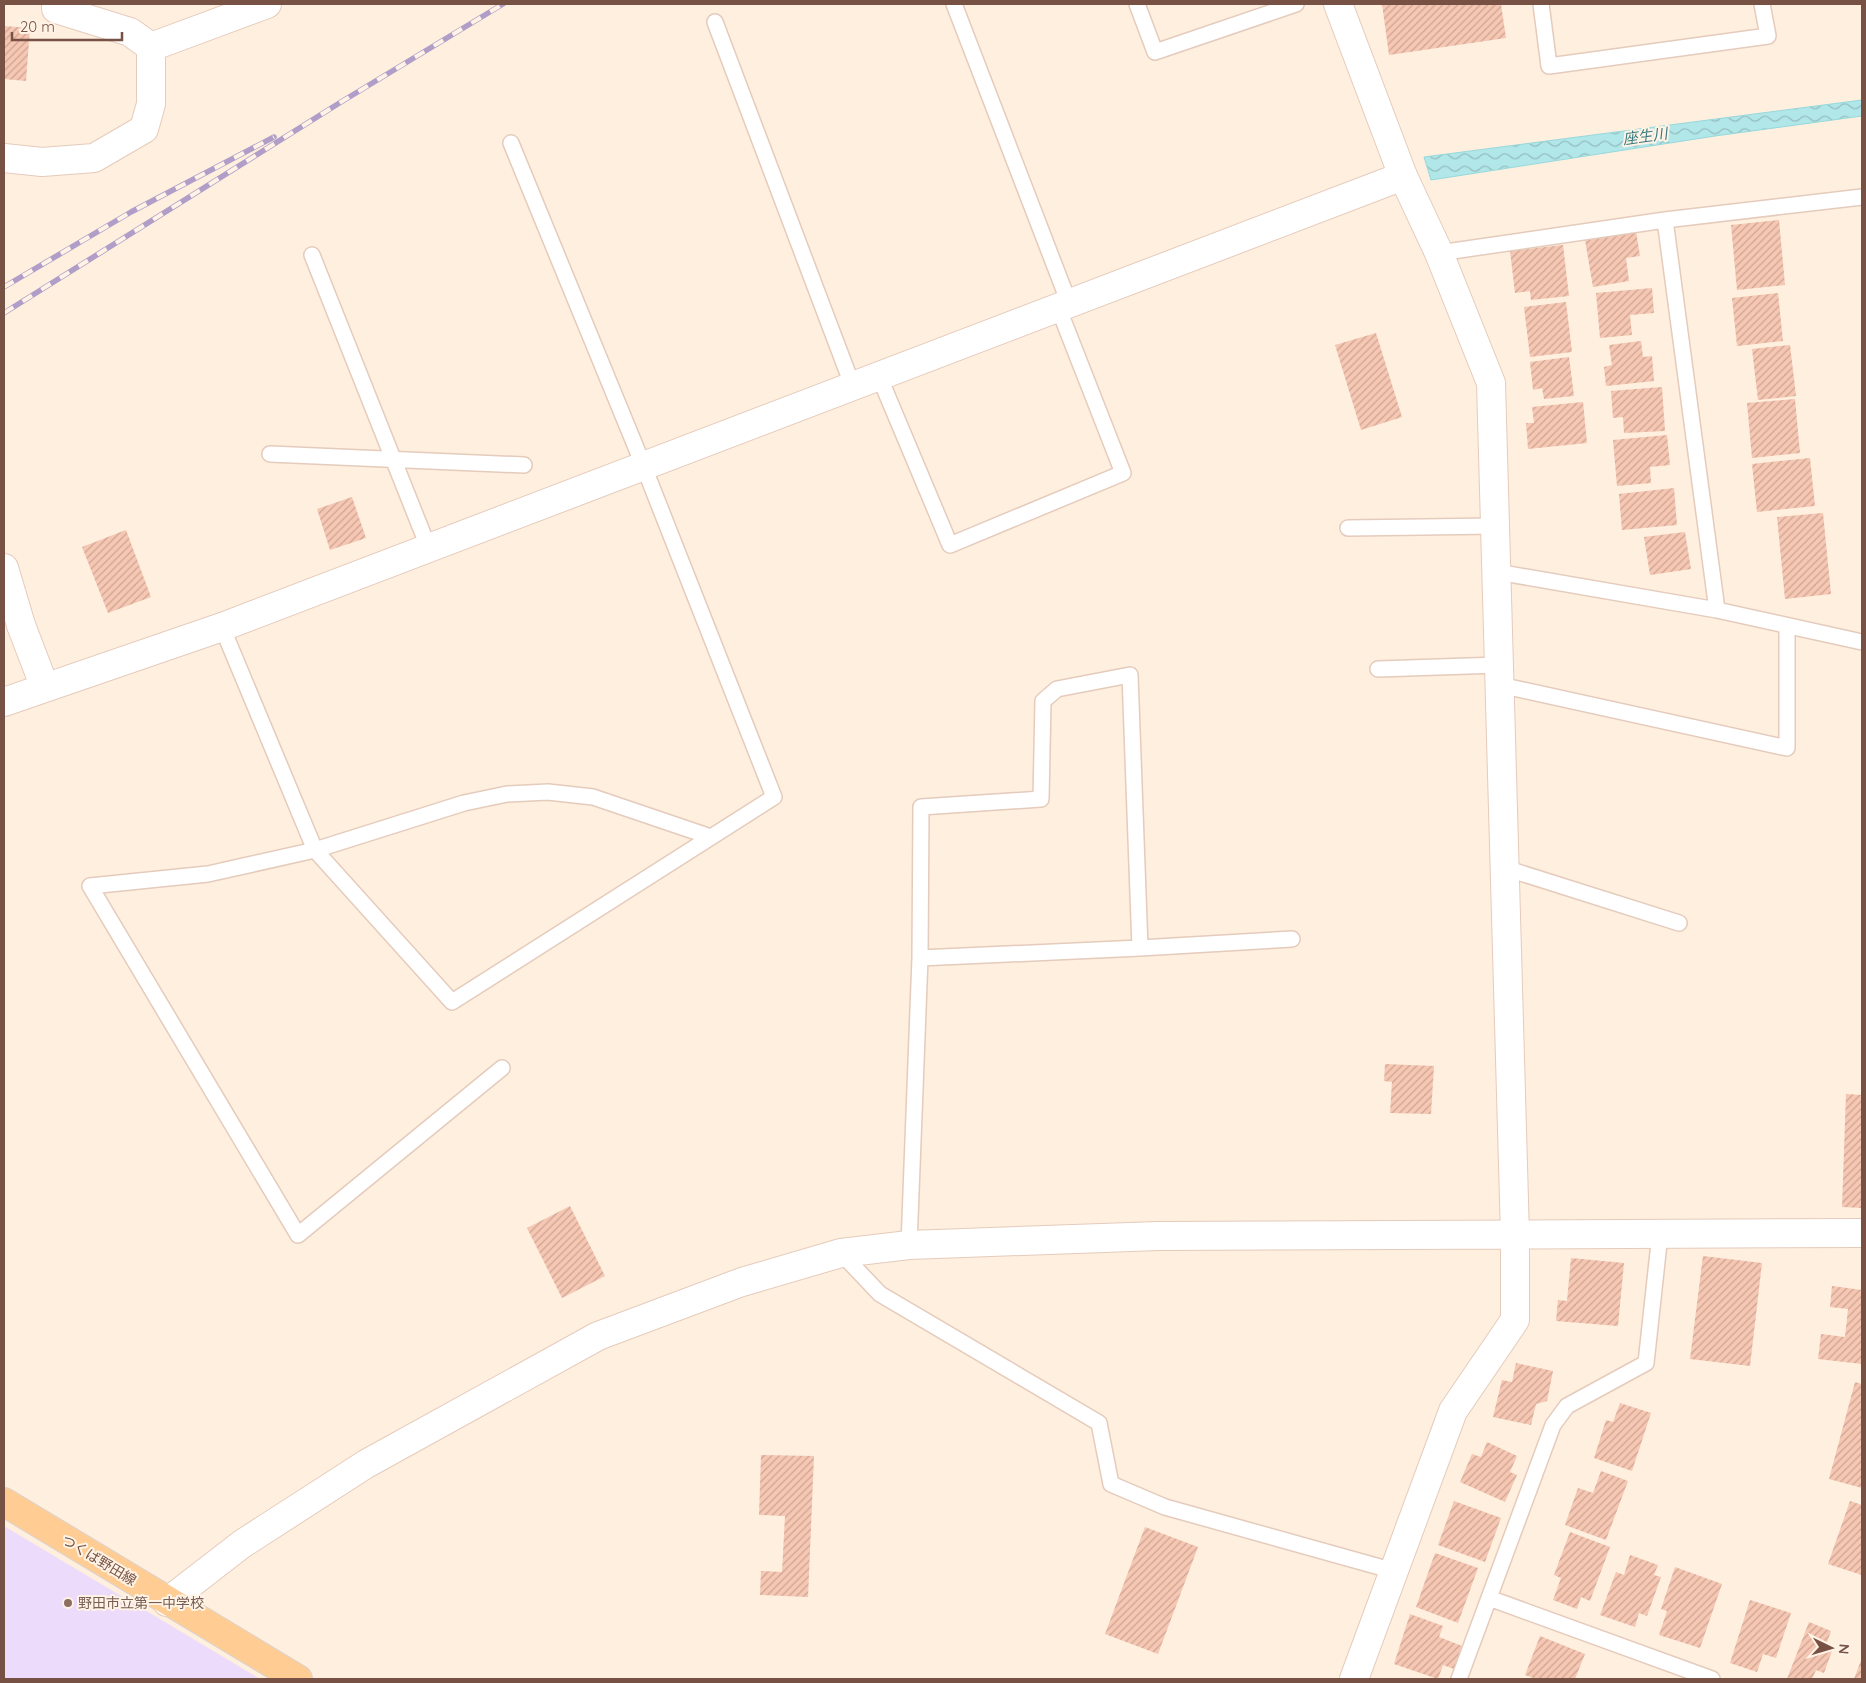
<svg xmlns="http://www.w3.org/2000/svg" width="1866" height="1683" viewBox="0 0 1866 1683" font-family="Quicksand,'Noto Sans JP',sans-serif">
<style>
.education{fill:#ecdbfa}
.water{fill:url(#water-waves);stroke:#96d8dc}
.building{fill:url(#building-hatch)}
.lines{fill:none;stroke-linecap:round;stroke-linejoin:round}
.service-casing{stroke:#e5cbbc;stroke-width:18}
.minor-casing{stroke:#e5cbbc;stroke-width:30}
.tertiary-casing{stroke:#e5cbbc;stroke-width:30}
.primary-casing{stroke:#dbd2ce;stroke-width:30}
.service{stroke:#fff;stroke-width:15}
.minor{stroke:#fff;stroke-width:28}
.tertiary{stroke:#fff;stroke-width:28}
.primary{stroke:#ffcd94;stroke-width:28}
.rail-casing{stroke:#b09dc8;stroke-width:5.5}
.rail{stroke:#fff3e6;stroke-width:4;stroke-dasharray:11;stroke-linecap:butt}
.education-dot{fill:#8d6e63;stroke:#fff3e6;stroke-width:2}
.labels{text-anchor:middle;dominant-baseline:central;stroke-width:4;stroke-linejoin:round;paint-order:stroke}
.street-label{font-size:14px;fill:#765144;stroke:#fff3e6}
.education-label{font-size:14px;fill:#785e54;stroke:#fff3e6;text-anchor:start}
.water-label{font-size:15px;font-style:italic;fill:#36797e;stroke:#fff3e6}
</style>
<defs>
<pattern id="water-waves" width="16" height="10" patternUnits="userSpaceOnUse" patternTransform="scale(1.25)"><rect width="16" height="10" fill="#b1e7e9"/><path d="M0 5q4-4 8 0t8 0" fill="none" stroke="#95bebe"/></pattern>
<pattern id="building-hatch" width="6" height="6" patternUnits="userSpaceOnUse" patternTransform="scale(1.25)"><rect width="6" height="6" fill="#f6c7b3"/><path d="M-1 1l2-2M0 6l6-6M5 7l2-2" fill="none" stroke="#cca493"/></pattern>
</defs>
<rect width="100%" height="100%" fill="#feefde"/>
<path class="education" d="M4,1526L260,1679H4Z"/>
<path class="water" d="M1862,100V116L1715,136L1431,180L1424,157Z"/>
<path class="building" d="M1382,4H1501L1506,38L1389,55Z
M4,26L30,28L26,81L4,79Z
M1779,220L1785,285L1737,290L1731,225Z
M1636,231L1640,256L1626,258L1629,281L1593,287L1585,240Z
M1563,245L1569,296L1531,300L1530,291L1515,293L1510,251Z
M1652,288L1654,313L1630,315L1632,335L1600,338L1596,293Z
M1778,293L1783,341L1737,346L1732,298Z
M1566,302L1572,352L1530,357L1524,307Z
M1376,333L1402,417L1361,430L1335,345Z
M1641,341L1643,357L1652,356L1654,381L1606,386L1604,367L1612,365L1609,345Z
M1790,345L1796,396L1758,400L1752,349Z
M1569,357L1574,396L1544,399L1542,388L1533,390L1530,362Z
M1662,387L1665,431L1624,433L1623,417L1613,418L1611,391Z
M1795,399L1800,453L1752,458L1747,403Z
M1583,402L1587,443L1528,449L1526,423H1534L1532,407Z
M1667,435L1670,465L1650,467L1651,483L1617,486L1613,440Z
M1810,458L1815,506L1757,512L1752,464Z
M1674,488L1677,525L1622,530L1619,494Z
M352,497L366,538L330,550L317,509Z
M1823,513L1831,594L1785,599L1777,517Z
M126,530L151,597L108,613L82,547Z
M1685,532L1691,569L1650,575L1644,537Z
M1385,1064L1434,1066L1431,1114L1390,1113L1392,1082L1384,1081Z
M1846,1094L1862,1095V1208L1842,1207Z
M570,1206L605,1276L562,1298L527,1228Z
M1703,1256L1762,1263L1750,1366L1690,1359Z
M1571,1258L1624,1263L1618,1326L1556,1321L1558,1300L1567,1301Z
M1832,1286L1862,1290V1364L1818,1359L1821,1334L1845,1337L1848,1309L1830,1307Z
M1516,1363L1553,1371L1547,1401L1536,1404L1531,1425L1493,1417L1502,1380L1512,1382Z
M1855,1382L1862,1384V1488L1829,1479Z
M1620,1403L1651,1413L1632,1471L1594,1458L1606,1420L1613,1422Z
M1487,1442L1517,1456L1510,1472L1517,1475L1505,1502L1460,1482L1472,1454L1481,1457Z
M761,1455L814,1456L808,1597L760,1595L761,1571L782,1572L785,1516L759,1515Z
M1601,1471L1628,1481L1606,1540L1565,1525L1578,1488L1593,1493Z
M1454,1501L1501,1518L1485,1562L1438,1545Z
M1850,1501L1862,1505V1575L1828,1564Z
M1145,1527L1198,1547L1158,1654L1105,1634Z
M1570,1532L1610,1547L1590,1601L1581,1597L1577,1609L1553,1600L1561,1578L1554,1575Z
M1435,1553L1478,1568L1458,1623L1416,1607Z
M1630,1555L1658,1565L1654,1575L1661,1577L1647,1616L1639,1613L1635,1627L1600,1615L1616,1572L1624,1575Z
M1675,1567L1722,1584L1700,1648L1659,1635L1667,1611L1661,1609Z
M1750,1600L1791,1613L1776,1658L1763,1654L1757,1672L1730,1663Z
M1410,1614L1443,1626L1439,1637L1462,1646L1454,1669L1443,1665L1438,1679L1394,1664Z
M1809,1622L1831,1631L1825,1648L1832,1651L1824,1673L1816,1670L1812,1679H1787Z
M1540,1636L1585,1654L1575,1679H1536L1525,1675Z
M1862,1658V1679H1854Z"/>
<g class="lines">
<g class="service-casing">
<path id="service" d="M954,4L1069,303
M1137,4L1155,52L1296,4
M1541,4L1549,66L1768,36L1762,4
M715,22L853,387
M1665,220L1717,610
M1439,253L1665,220L1862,197
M312,255L429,549
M879,376L950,545L1123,473L1058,307
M270,454L524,465
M1348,528L1496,526
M1497,572L1717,610L1862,642
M222,627L315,850L452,1002L774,797L644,467L511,143
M1378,669L1499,665
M1500,685L1787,748V626
M1505,868L1679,923
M920,958L1140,948L1292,939
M502,1068L298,1235L90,886L208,874L315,850L464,803L507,794L548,792L593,797L711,837
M909,1245L920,958L921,807L1041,799L1043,701L1057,689L1130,675L1140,948
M841,1253L880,1294L1099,1423L1111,1484L1165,1507L1394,1571
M1489,1598L1712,1679
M1459,1679L1553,1425L1567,1406L1646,1363L1660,1234"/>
</g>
<g class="minor-casing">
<path id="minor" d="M56,4V9L130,32L151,47
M1338,4L1403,176L1439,253L1491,383L1515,1236V1320L1453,1411L1354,1679
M151,47L267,4
M4,158L42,162L94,158L144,129L151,104V47
M4,568L21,625
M167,1602L242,1544L366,1464L598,1336L742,1282L841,1253L909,1245L1158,1236L1862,1233"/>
</g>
<g class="tertiary-casing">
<path id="tertiary" d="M21,625L45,688
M4,702L222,627L1403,176"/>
</g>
<g class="primary-casing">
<path id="primary" d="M4,1502L298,1679"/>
</g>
<use href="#service" class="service"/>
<use href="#minor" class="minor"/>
<use href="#tertiary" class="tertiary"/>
<use href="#primary" class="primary"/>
<g class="rail-casing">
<path id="rail" d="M4,287L131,212L274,137
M4,313L341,102L503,4"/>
</g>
<use href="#rail" class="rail"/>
</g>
<circle class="education-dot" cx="68" cy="1603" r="5"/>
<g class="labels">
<g class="street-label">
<text transform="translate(99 1560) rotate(31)">つくば野田線</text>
</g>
<g class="education-label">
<text x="78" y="1603">野田市立第一中学校</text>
</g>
<g class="water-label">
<text transform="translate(1645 136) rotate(-8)">座生川</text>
</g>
</g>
<rect width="1866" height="1683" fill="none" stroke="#765144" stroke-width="10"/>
<g transform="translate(1831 1648) rotate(95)" stroke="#fff3e6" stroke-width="4" paint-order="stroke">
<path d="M0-4L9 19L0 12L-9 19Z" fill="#765144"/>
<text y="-8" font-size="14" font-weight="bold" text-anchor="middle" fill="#765144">N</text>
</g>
<path d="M12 32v8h110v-8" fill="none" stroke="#765144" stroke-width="2.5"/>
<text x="20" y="32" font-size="15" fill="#765144" stroke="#fff3e6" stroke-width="4" paint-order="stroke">20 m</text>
</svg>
